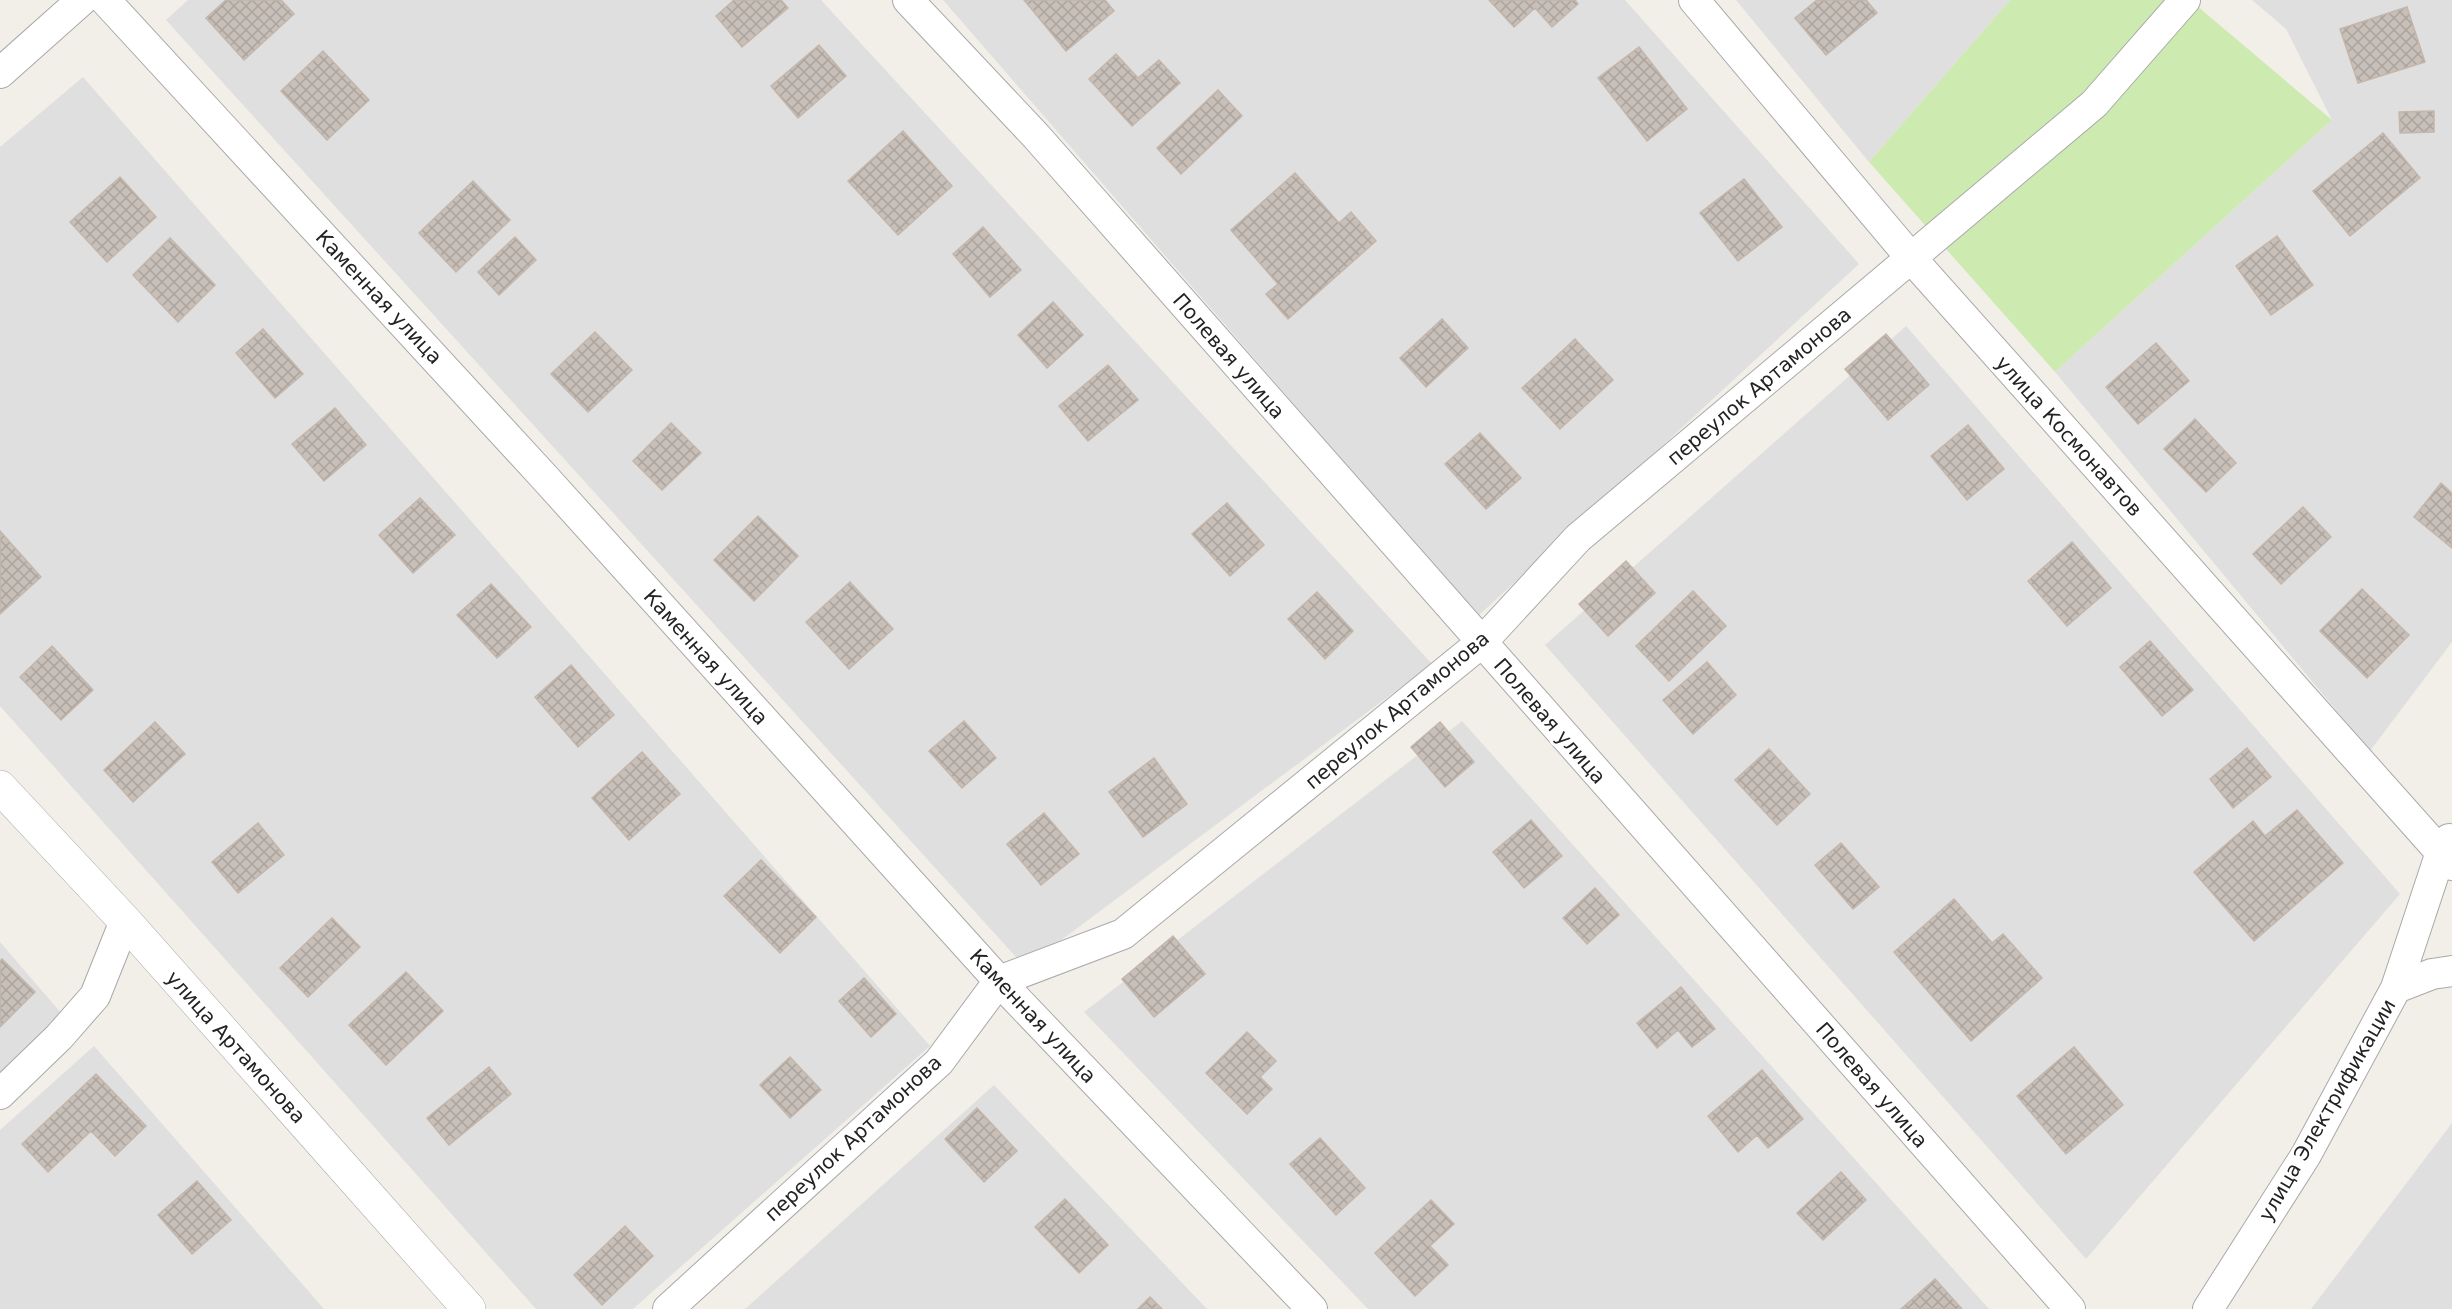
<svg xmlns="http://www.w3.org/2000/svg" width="2452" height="1309" viewBox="0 0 2452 1309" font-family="'DejaVu Sans',sans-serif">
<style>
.residential{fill:#e0dfdf}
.grass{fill:#cdebb0}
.building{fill:url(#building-cross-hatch);stroke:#c4b6ab;stroke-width:1.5}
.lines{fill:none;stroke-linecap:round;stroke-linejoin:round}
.minor-casing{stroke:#a9a9a9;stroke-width:32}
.tertiary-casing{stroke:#a9a9a9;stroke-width:34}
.minor{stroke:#fff;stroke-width:30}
.tertiary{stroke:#fff;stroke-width:33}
.labels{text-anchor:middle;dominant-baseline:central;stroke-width:6;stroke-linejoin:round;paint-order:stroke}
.street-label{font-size:20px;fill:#222;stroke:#fff}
</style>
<defs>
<pattern id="building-cross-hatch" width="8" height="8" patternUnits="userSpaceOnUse" patternTransform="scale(1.5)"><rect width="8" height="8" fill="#c7bfb8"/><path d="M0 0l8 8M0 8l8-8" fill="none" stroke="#aba49e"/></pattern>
</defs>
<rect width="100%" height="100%" fill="#f2efe9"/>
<path class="residential" d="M188,0H821L1432,664L1025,967L166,20Z
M943,0H1625L1859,264L1478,616Z
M1736,0H2010L1869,162Z
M2252,0H2452V642L2370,751L2055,372L2332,120L2286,29Z
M83,77L930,1046L633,1309H536L0,706V147Z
M1906,326L2400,894L2086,1259L1545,645Z
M1462,721L1989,1309H1368L1084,1012Z
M0,942L62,1014L0,1075Z
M94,1046L324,1309H0V1130Z
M994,1085L1207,1309H745Z
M2452,1123V1309H2311Z"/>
<path class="grass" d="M2010,0H2190L2332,120L2055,372L1869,162Z"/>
<path class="building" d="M226,0H281L294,14L244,60L206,18Z
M734,0H781L788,8L742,47L716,16Z
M1024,0H1105L1114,11L1066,51Z
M1489,0H1575L1578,4L1552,27L1535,8L1514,27Z
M1817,0H1866L1877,13L1826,55L1795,18Z
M2407,7L2425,62L2358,83L2340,29Z
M819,45L846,76L798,118L771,86Z
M1639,47L1687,109L1647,141L1598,78Z
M323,51L369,100L327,140L281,91Z
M1116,54L1138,78L1159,60L1180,83L1132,126L1089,79Z
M1218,90L1242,116L1181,174L1157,148Z
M2434,111V132L2400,133L2399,112Z
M903,131L952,186L898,235L848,181Z
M2383,133L2420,178L2350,236L2313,191Z
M1295,173L1339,223L1351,212L1376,241L1288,319L1266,294L1278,284L1231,230Z
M120,177L156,217L107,262L70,222Z
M1744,179L1782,227L1738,261L1700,213Z
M473,181L510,220L456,272L419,233Z
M983,227L1021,270L990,297L953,254Z
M2277,236L2313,285L2271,315L2236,266Z
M515,237L536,260L499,295L478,272Z
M170,238L215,285L178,322L133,275Z
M1053,302L1083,335L1047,368L1018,335Z
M1442,319L1468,348L1426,387L1400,358Z
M263,329L303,374L275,398L236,353Z
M595,332L632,370L588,412L551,374Z
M1886,334L1929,385L1888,420L1845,369Z
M1575,339L1613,380L1560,429L1522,388Z
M2156,343L2189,381L2138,424L2106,387Z
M1108,365L1138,400L1088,441L1059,406Z
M335,408L366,445L324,481L292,444Z
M2195,419L2236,463L2206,492L2164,449Z
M671,423L701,453L662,490L633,461Z
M1968,425L2004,469L1967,500L1931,456Z
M1480,433L1521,478L1486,509L1445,464Z
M2441,483L2452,493V548L2414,517Z
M420,498L455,535L413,573L379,535Z
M1227,503L1264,545L1230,576L1192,534Z
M2303,507L2331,537L2281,584L2253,554Z
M758,516L798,556L754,601L714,560Z
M0,531L41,577L0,614Z
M2072,542L2111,588L2067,626L2028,581Z
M1626,561L1655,593L1608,636L1579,604Z
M850,582L893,629L849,669L806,622Z
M491,584L531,627L497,658L457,615Z
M2362,589L2409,635L2367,678L2320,631Z
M1693,591L1726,626L1669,681L1636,646Z
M1317,592L1353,631L1325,659L1288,619Z
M2150,641L2193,690L2162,716L2120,667Z
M52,646L93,690L61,720L20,677Z
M1707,662L1736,695L1693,734L1663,700Z
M571,665L614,715L578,747L535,697Z
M964,721L996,758L962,788L929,751Z
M155,722L185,754L133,802L104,770Z
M1440,722L1474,762L1445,787L1411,747Z
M2247,748L2271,777L2233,808L2210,779Z
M1769,749L1810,794L1777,825L1735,780Z
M642,752L680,794L629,840L592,798Z
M1154,758L1187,804L1143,837L1109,792Z
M2297,810L2343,863L2254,941L2194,872L2253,821L2265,836Z
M1044,813L1079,854L1041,885L1007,844Z
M1531,820L1562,856L1524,888L1493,852Z
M258,823L284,855L238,893L212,862Z
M1841,843L1879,887L1853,909L1815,865Z
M761,860L816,917L780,953L724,896Z
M1595,888L1619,915L1587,944L1563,918Z
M1954,899L1992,943L2003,934L2042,978L1971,1041L1894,952Z
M332,918L360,947L308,997L280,968Z
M1173,936L1205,974L1154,1017L1122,979Z
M2,959L35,992L0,1027V961Z
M406,972L443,1011L386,1065L349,1025Z
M864,978L896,1014L871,1037L839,1001Z
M1681,987L1715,1029L1692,1047L1678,1030L1657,1048L1637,1023Z
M1247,1032L1276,1061L1260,1077L1272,1089L1247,1114L1206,1073Z
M2074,1047L2123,1105L2066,1154L2017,1096Z
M790,1057L821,1090L790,1118L760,1085Z
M489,1067L511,1094L449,1145L427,1118Z
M1762,1070L1803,1119L1768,1148L1757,1135L1738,1152L1708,1116Z
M96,1074L146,1126L115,1156L91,1131L48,1172L22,1144Z
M977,1108L1017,1151L984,1182L945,1139Z
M1320,1138L1365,1188L1336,1215L1290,1164Z
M1841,1172L1866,1200L1823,1240L1797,1213Z
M197,1181L231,1220L192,1254L158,1215Z
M1065,1199L1108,1245L1079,1273L1035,1227Z
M1431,1200L1454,1224L1430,1246L1448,1265L1415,1296L1375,1253Z
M625,1226L653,1256L602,1305L574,1275Z
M1935,1279L1962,1309H1901Z
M1150,1297L1162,1309H1138Z"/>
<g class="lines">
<g class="minor-casing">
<path id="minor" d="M105,0L546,479L999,981L1312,1309
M908,0L1036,136L2070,1309
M1694,0L1912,259L2452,865
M0,73L82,0
M2396,988L2432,974L2452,971
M0,1094L59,1037L95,996L125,921
M668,1309L939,1062L999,981L1123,934L1481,643L1578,538L2094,104L2185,0
M2208,1309L2306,1155L2396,988L2441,852L2449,839"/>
</g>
<g class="tertiary-casing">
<path id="tertiary" d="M0,787L125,921L469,1309"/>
</g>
<use href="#minor" class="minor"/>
<use href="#tertiary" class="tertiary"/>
</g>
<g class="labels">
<g class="street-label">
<text transform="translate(379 297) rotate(47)">Каменная улица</text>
<text transform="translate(1229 356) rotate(49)">Полевая улица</text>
<text transform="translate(1759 386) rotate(-40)">переулок Артамонова</text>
<text transform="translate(2069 436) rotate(48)">улица Космонавтов</text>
<text transform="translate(706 657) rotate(48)">Каменная улица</text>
<text transform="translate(1397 710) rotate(-40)">переулок Артамонова</text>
<text transform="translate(1550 721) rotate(49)">Полевая улица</text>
<text transform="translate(1033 1016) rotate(47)">Каменная улица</text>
<text transform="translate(236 1047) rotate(48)">улица Артамонова</text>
<text transform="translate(1872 1085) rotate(49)">Полевая улица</text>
<text transform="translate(2327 1110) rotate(-60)">улица Электрификации</text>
<text transform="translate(853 1138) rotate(-43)">переулок Артамонова</text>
</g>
</g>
</svg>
